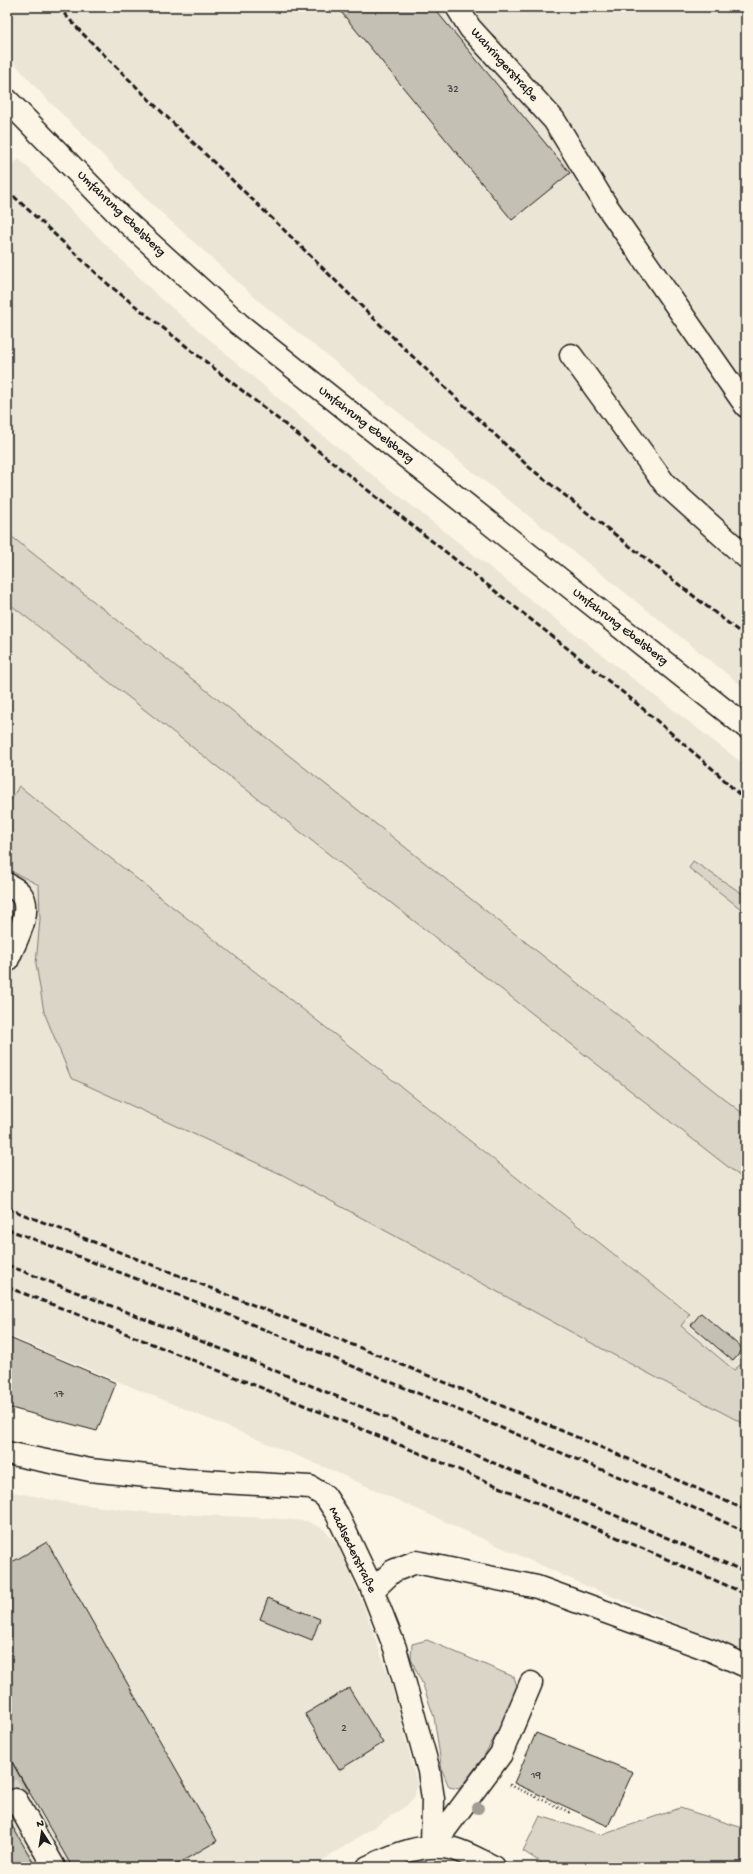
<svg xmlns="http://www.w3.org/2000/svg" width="753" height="1874" viewBox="0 0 753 1874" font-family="'Gochi Hand',sans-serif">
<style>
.built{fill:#ebe5d6}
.green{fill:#dbd5c8;stroke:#7c7872}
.building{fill:#c4c0b3;stroke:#1c1c1c}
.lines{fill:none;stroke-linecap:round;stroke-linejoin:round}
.minor-tunnel{stroke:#dad4c7;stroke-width:22;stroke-dasharray:22 11;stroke-linecap:butt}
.minor-casing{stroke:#1c1c1c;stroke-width:25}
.major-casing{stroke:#1c1c1c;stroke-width:25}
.path{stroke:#1c1c1c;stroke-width:2.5;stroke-dasharray:1 3;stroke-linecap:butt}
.minor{stroke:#fcf5e5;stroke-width:22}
.major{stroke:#fcf5e5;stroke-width:22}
.rail{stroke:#1c1c1c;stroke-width:3;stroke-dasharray:6 3;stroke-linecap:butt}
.tree{fill:#a09c93}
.labels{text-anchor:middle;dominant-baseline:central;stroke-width:4;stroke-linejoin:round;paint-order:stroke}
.number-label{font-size:11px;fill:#464542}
.street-label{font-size:13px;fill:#1c1c1c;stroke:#fcf5e5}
</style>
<rect width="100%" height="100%" fill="#fcf5e5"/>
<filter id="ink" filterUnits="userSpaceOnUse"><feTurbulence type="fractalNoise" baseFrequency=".025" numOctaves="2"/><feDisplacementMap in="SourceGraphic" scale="8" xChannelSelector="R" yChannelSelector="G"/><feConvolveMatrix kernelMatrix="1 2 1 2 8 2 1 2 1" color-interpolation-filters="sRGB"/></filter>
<g filter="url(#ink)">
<path class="built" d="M7,7H746V689L261,303L143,196L41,93L7,55Z
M19,159L157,295L312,427L535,603L746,766V1360L735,1370L680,1326L690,1313L19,786L7,807V165L10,167Z
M7,869L39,885L40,919L71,1078L283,1175L608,1352L746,1425V1652L582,1584L331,1470L7,1335Z
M7,1491L69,1503L153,1513L268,1518L306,1521L324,1529L338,1546L363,1604L391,1683L417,1783L415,1796L406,1806L313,1867H7Z"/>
<path class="green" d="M7,533L746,1116V1181L7,602Z
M19,786L690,1314L681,1326L734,1370L746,1360V1425L608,1352L283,1175L71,1078L44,1012L36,964L40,919L39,885L7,869V807Z
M693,861L746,896V913L689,868Z
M427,1640L514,1677L520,1694L482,1759L459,1789L449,1787L442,1770L434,1717L423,1685L411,1659L412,1644Z
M680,1808L746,1829V1867H548L523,1851L540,1816L602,1835Z"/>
<path class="building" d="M337,7H433L570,173L512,220Z
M701,1313L743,1349L733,1361L691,1325Z
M7,1337L116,1383L97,1431L7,1407Z
M47,1542L217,1841L172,1867H72L7,1753V1565Z
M268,1598L320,1619L312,1640L260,1619Z
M349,1688L383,1743L339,1770L305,1714Z
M536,1733L633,1772L608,1826L514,1783Z
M7,1753L29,1793L7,1805Z
M7,1817L36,1867H7Z"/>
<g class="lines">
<path class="minor-tunnel" d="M7,1785L16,1800"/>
<g class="minor-casing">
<path id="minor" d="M457,7L470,28L554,120L606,205L746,406
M571,355L665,484L746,557
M7,884C11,887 17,889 20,893C35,909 14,944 7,961
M7,1453L90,1470L185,1480L310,1487L325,1496L337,1514L370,1584L395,1648L429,1771L433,1799L432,1847
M373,1590L393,1571L416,1562L537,1587L713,1651L746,1666
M16,1800L54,1867
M432,1847L501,1754L531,1683
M368,1867C393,1855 426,1841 454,1849C468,1853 481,1861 494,1867"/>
</g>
<g class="major-casing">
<path id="major" d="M7,100L120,216L239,324L746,727"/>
</g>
<path class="path" d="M510,1785L569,1812L570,1809"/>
<use href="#minor" class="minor"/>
<use href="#major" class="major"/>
<path class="rail" d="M58,7L82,33L175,125L283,229L410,354L530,468L746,637
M7,190L109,285L635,702L715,771L746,801
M7,1208C255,1305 503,1403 746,1510
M7,1229L220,1311L694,1508L746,1532
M7,1265L257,1363L450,1444L746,1572
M7,1287C256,1383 502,1486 746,1594"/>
</g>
<circle class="tree" cx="478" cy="1808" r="6"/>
</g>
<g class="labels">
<g class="number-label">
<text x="453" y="90">32</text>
<text x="59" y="1395">17</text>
<text x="344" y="1729">2</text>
<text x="536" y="1776">19</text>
</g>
<g class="street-label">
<text transform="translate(504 65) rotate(48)">Wahringerstraße</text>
<text transform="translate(121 214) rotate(44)">Umfahrung Ebelsberg</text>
<text transform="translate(366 425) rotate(38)">Umfahrung Ebelsberg</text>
<text transform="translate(620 627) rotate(38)">Umfahrung Ebelsberg</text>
<text transform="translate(352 1550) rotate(64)">Madlsederstraße</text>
</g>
</g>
<rect width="753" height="1874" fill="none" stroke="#fcf5e5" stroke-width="24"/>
<rect x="12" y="12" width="729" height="1850" fill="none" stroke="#1c1c1c" stroke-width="1.5" filter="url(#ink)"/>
<g transform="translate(42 1832) rotate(348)" stroke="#fcf5e5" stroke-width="3" paint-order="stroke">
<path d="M0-3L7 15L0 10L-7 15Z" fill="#1c1c1c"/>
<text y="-6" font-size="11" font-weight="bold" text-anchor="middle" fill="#1c1c1c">N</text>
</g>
</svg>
